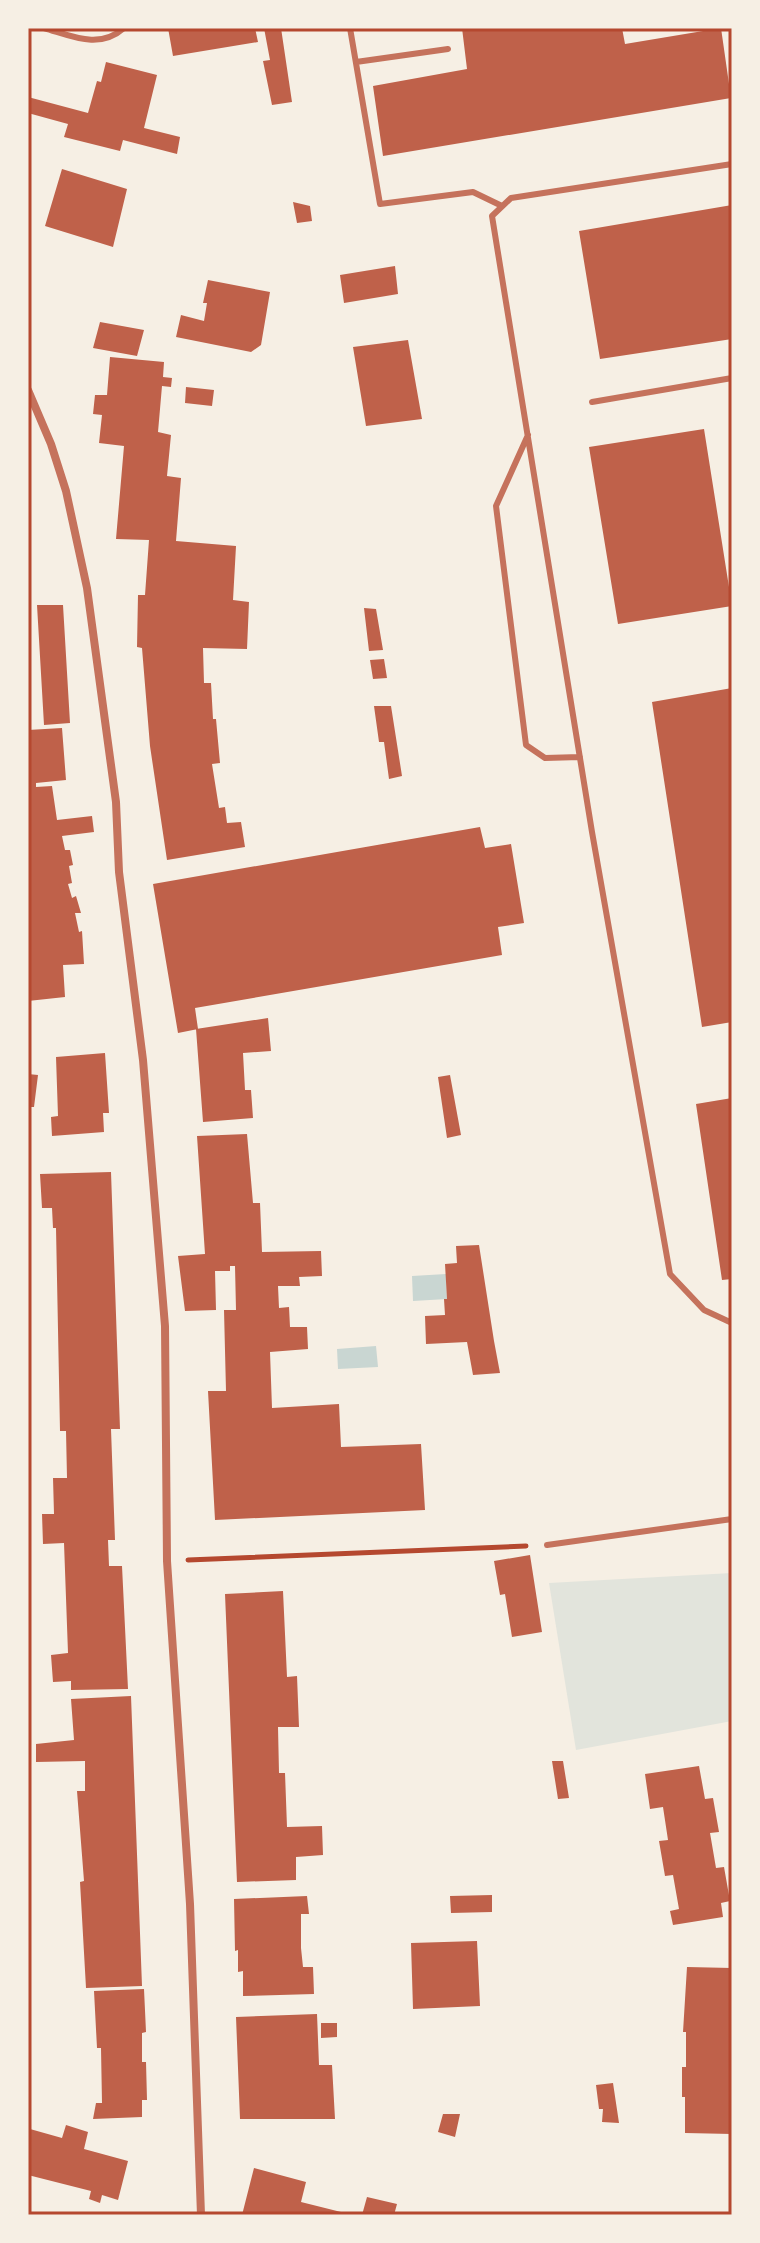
<svg xmlns="http://www.w3.org/2000/svg" width="760" height="2243" font-family="Karla,sans-serif">
<style>
.green{fill:#e2e4dc}
.water{fill:#c9d6d2}
.building{fill:#bf614a}
.lines{fill:none;stroke-linecap:round;stroke-linejoin:round}
.path{stroke:#b5482f;stroke-width:5}
.service{stroke:#c5725c;stroke-width:6}
.minor{stroke:#c5725c;stroke-width:8}
.neatline{fill:none;stroke:#b5482f;stroke-width:3}
</style>
<rect width="100%" height="100%" fill="#f6efe4"/>
<path class="green" d="M 732,1573 L 732,1721 L 576,1750 L 549,1583 Z"/>
<path class="water" d="M 446,1274 L 447,1299 L 413,1301 L 412,1276 Z
M 376,1346 L 378,1367 L 338,1369 L 337,1349 Z"/>
<path class="building" d="M 168,28 L 255,28 L 258,42 L 173,56 Z
M 264,28 L 281,28 L 292,102 L 272,105 L 263,61 L 270,60 Z
M 462,28 L 622,28 L 625,44 L 721,28 L 731,98 L 383,156 L 373,86 L 467,69 Z
M 106,62 L 157,75 L 144,128 L 180,137 L 177,154 L 123,140 L 120,151 L 64,137 L 68,124 L 28,113 L 28,97 L 88,113 L 97,81 L 101,82 Z
M 62,169 L 127,189 L 113,247 L 45,226 Z
M 293,202 L 310,206 L 312,221 L 297,223 Z
M 732,205 L 732,339 L 600,359 L 579,231 Z
M 395,266 L 398,294 L 344,303 L 340,275 Z
M 208,280 L 270,292 L 261,345 L 251,352 L 176,337 L 181,315 L 204,321 L 207,303 L 203,303 Z
M 100,322 L 144,330 L 137,356 L 93,348 Z
M 408,340 L 422,419 L 366,426 L 353,347 Z
M 110,357 L 164,362 L 163,377 L 172,378 L 171,387 L 162,386 L 158,432 L 171,435 L 167,476 L 181,478 L 176,541 L 236,546 L 233,600 L 249,602 L 247,649 L 203,648 L 204,683 L 211,683 L 213,719 L 216,719 L 220,763 L 212,764 L 219,808 L 225,807 L 227,823 L 241,822 L 245,847 L 167,860 L 150,746 L 142,648 L 137,647 L 138,595 L 145,595 L 149,540 L 116,539 L 124,446 L 99,443 L 102,415 L 93,414 L 95,395 L 107,395 Z
M 186,387 L 214,390 L 212,406 L 185,403 Z
M 704,429 L 732,606 L 618,624 L 589,447 Z
M 37,605 L 63,605 L 70,723 L 44,725 Z
M 364,608 L 376,609 L 383,650 L 369,651 Z
M 384,659 L 387,678 L 373,679 L 370,660 Z
M 732,688 L 732,1022 L 702,1027 L 652,702 Z
M 374,706 L 391,706 L 402,776 L 389,779 L 384,742 L 379,742 Z
M 62,728 L 66,780 L 36,783 L 36,787 L 52,786 L 57,820 L 92,816 L 94,832 L 62,836 L 65,850 L 70,850 L 73,865 L 69,866 L 72,883 L 68,884 L 72,898 L 76,896 L 81,913 L 75,913 L 79,932 L 82,931 L 84,964 L 63,965 L 65,997 L 28,1001 L 28,912 L 31,888 L 28,888 L 28,730 Z
M 480,827 L 485,848 L 511,844 L 524,923 L 498,927 L 502,955 L 195,1008 L 198,1029 L 178,1033 L 153,884 Z
M 268,1018 L 271,1051 L 243,1053 L 245,1090 L 251,1090 L 253,1118 L 203,1122 L 196,1029 Z
M 105,1053 L 109,1113 L 103,1113 L 104,1132 L 52,1136 L 51,1117 L 58,1116 L 56,1057 Z
M 28,1074 L 38,1075 L 34,1107 L 28,1107 Z
M 450,1075 L 461,1135 L 447,1138 L 438,1077 Z
M 732,1098 L 732,1279 L 722,1280 L 696,1104 Z
M 247,1134 L 253,1203 L 260,1203 L 262,1252 L 321,1251 L 322,1276 L 299,1277 L 300,1286 L 278,1286 L 279,1308 L 289,1307 L 290,1327 L 307,1327 L 308,1349 L 270,1352 L 272,1408 L 339,1404 L 341,1447 L 421,1444 L 425,1510 L 215,1520 L 208,1391 L 226,1391 L 224,1310 L 236,1310 L 235,1266 L 230,1266 L 230,1271 L 215,1271 L 216,1310 L 185,1311 L 178,1256 L 205,1254 L 197,1136 Z
M 111,1172 L 120,1429 L 111,1429 L 115,1540 L 108,1540 L 109,1566 L 122,1566 L 128,1689 L 71,1690 L 71,1681 L 53,1682 L 51,1655 L 68,1653 L 64,1543 L 43,1544 L 42,1514 L 54,1514 L 53,1478 L 67,1478 L 66,1431 L 60,1431 L 56,1228 L 53,1228 L 52,1208 L 42,1208 L 40,1174 Z
M 479,1245 L 494,1341 L 500,1373 L 473,1375 L 467,1342 L 426,1344 L 425,1316 L 445,1315 L 444,1299 L 447,1299 L 445,1264 L 457,1263 L 456,1246 Z
M 530,1555 L 542,1632 L 512,1637 L 505,1594 L 500,1595 L 494,1561 Z
M 283,1591 L 287,1677 L 297,1676 L 299,1727 L 278,1727 L 279,1773 L 285,1773 L 287,1827 L 322,1826 L 323,1855 L 296,1857 L 296,1880 L 237,1882 L 225,1594 Z
M 131,1696 L 142,1986 L 86,1988 L 80,1882 L 84,1881 L 77,1791 L 85,1791 L 85,1761 L 36,1762 L 36,1744 L 74,1740 L 71,1699 Z
M 552,1761 L 563,1761 L 569,1798 L 558,1799 Z
M 699,1766 L 705,1799 L 713,1798 L 719,1832 L 710,1833 L 716,1868 L 724,1867 L 730,1901 L 721,1903 L 723,1917 L 673,1925 L 670,1911 L 679,1909 L 673,1875 L 665,1876 L 659,1841 L 668,1840 L 663,1807 L 650,1809 L 645,1774 Z
M 492,1895 L 492,1912 L 451,1913 L 450,1896 Z
M 307,1896 L 309,1914 L 301,1914 L 301,1948 L 303,1967 L 313,1967 L 314,1994 L 243,1996 L 243,1971 L 238,1972 L 238,1950 L 235,1951 L 234,1899 Z
M 477,1941 L 480,2006 L 413,2009 L 411,1943 Z
M 687,1967 L 732,1968 L 732,2134 L 685,2133 L 685,2097 L 682,2097 L 682,2067 L 686,2067 L 686,2032 L 683,2032 Z
M 144,1989 L 146,2032 L 142,2033 L 142,2062 L 146,2062 L 147,2100 L 142,2100 L 142,2117 L 93,2119 L 96,2103 L 102,2103 L 101,2048 L 97,2048 L 94,1991 Z
M 317,2014 L 319,2065 L 332,2065 L 335,2119 L 240,2119 L 236,2017 Z
M 321,2023 L 337,2023 L 337,2037 L 321,2038 Z
M 613,2083 L 619,2123 L 602,2122 L 603,2109 L 599,2109 L 596,2085 Z
M 443,2114 L 460,2114 L 455,2137 L 438,2132 Z
M 66,2125 L 88,2132 L 84,2149 L 128,2161 L 118,2200 L 102,2195 L 100,2203 L 89,2199 L 91,2191 L 28,2175 L 30,2129 L 62,2138 Z
M 254,2168 L 306,2182 L 301,2202 L 353,2215 L 242,2215 Z
M 367,2197 L 397,2204 L 394,2215 L 362,2215 Z"/>
<g class="lines">
<path class="path" d="M 188,1560 L 526,1546"/>
<path class="service" d="M 44,28 C 72,36 99,50 124,28
M 350,28 L 380,204 L 473,192 L 502,206
M 356,62 L 448,49
M 732,164 L 511,198 L 492,216 L 592,832 L 670,1274 L 704,1310 L 732,1323
M 592,402 L 732,378
M 528,435 L 496,506 L 526,745 L 545,758 L 580,757
M 547,1545 L 732,1519"/>
<path class="minor" d="M 28,390 L 51,444 L 66,491 L 87,588 L 116,802 L 119,872 L 143,1060 L 165,1326 L 167,1561 L 190,1904 L 201,2215"/>
</g>
<rect width="760" height="2243" fill="none" stroke="#f6efe4" stroke-width="60"/>
<rect x="30" y="30" width="700" height="2183" class="neatline"/>
</svg>
